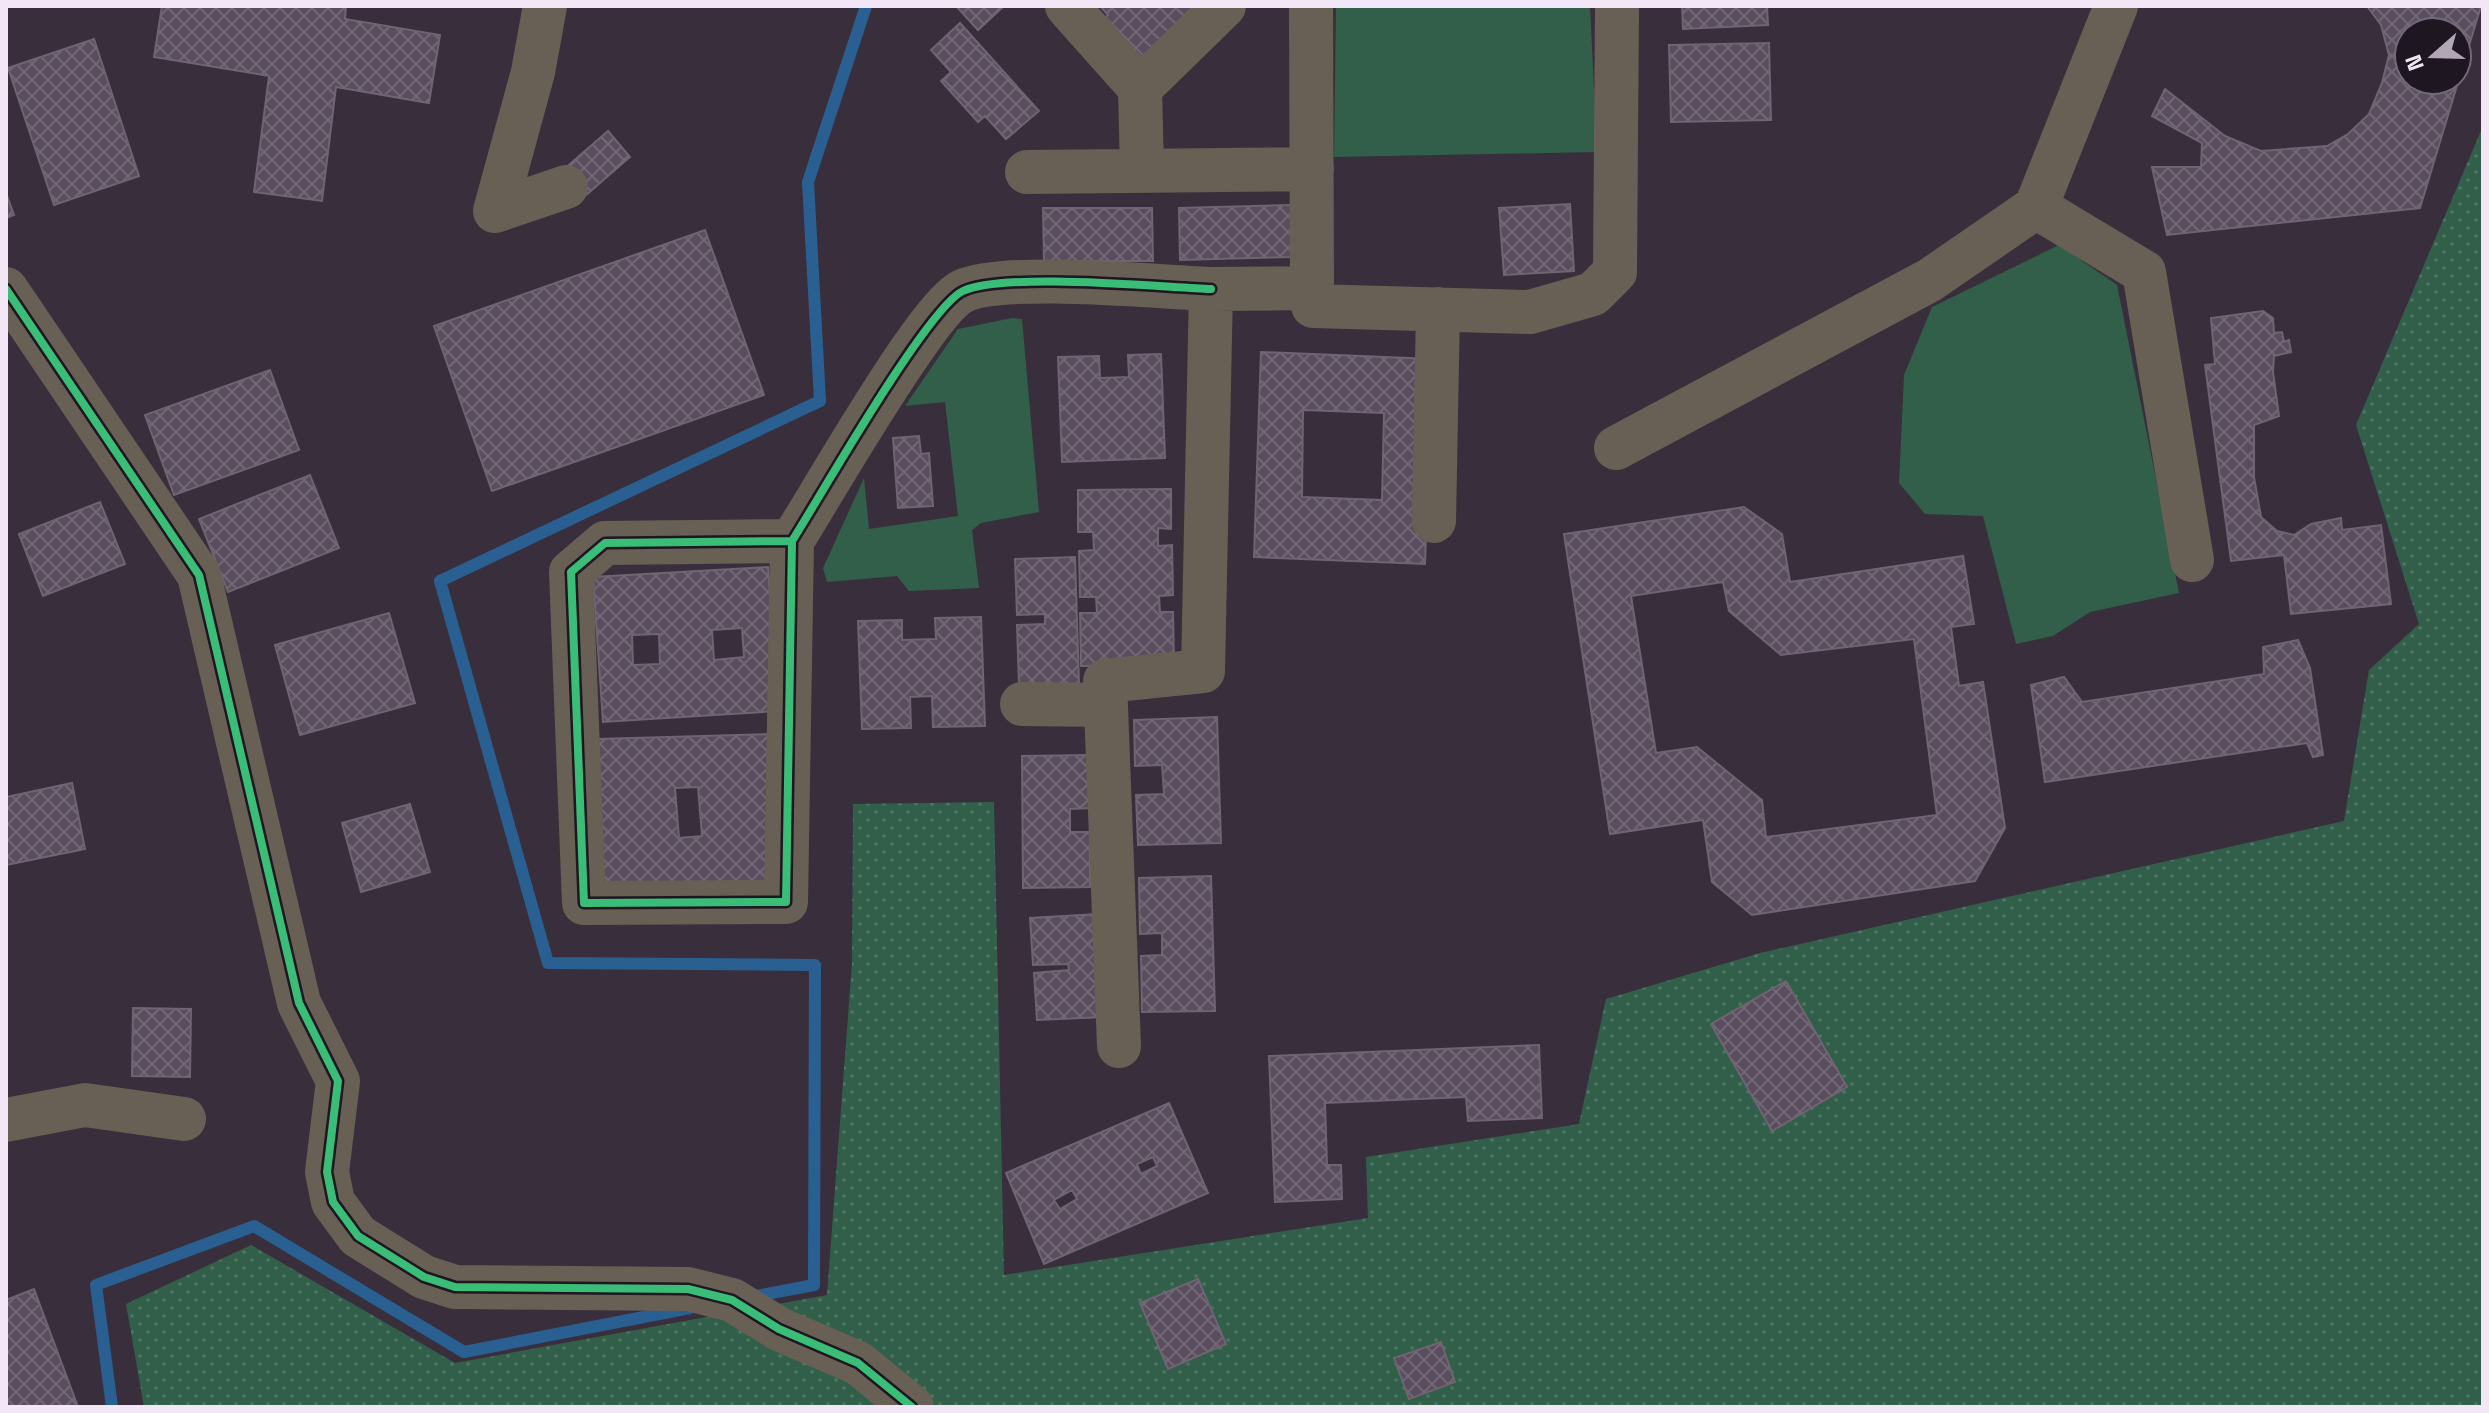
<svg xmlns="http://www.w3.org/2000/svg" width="2489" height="1413" font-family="'Space Grotesk',sans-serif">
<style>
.grass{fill:url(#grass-dots)}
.park{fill:#315f4a}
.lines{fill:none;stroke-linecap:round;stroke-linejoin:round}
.stream{stroke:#2a6091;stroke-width:12}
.building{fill:url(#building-cross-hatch);stroke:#6e6571;stroke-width:2;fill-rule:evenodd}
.minor{stroke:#686055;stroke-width:44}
.cycleway-casing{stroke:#1e1621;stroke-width:13}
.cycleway{stroke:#3abd76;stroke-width:8}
</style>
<defs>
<pattern id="grass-dots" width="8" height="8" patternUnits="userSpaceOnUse" patternTransform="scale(2)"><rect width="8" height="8" fill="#315f4a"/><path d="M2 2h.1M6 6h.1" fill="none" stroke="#4f7665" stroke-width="1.8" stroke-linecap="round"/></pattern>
<pattern id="building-cross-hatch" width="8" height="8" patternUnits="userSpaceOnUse" patternTransform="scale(2)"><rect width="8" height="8" fill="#5a4d5e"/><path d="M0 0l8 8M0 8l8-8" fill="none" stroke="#726776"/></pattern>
</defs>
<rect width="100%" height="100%" fill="#392f3c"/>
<path class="grass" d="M 2483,126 L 2483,1407 L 144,1407 L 126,1304 L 251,1245 L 455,1363 L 827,1295 L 852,963 L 853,804 L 994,802 L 1004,1275 L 1368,1218 L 1366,1157 L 1579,1124 L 1606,999 L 1760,953 L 2344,821 L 2369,670 L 2419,624 L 2356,425 Z"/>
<path class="park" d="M 1336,6 L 1590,6 L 1597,152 L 1334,157 Z
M 2059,245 L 2117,285 L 2179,593 L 2090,612 L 2053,636 L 2016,644 L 1983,516 L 1925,514 L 1899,483 L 1904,375 L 1932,307 Z
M 1012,318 L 1022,319 L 1039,512 L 981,523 L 972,530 L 979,588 L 909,591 L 897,576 L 827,582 L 823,568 L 864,478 L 869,529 L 958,516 L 945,402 L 905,406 L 958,329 Z"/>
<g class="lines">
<path class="stream" d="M 751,1297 L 814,1285 L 815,965 L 548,963 L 440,581 L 820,401 L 808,182 L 866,6
M 112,1407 L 96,1285 L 254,1226 L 464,1352 L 690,1308"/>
</g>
<path class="building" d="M 162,6 L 346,6 L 345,19 L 440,35 L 429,103 L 336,87 L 322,201 L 254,192 L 269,76 L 154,57 Z
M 956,6 L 1004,6 L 978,30 Z
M 1100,6 L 1204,6 L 1127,79 L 1087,35 L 1108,15 Z
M 1682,6 L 1767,6 L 1768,25 L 1683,29 Z
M 2367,6 L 2481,6 L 2420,208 L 2167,235 L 2152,167 L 2201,167 L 2202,143 L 2152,116 L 2165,89 L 2225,136 L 2261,151 L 2327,146 L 2348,134 L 2369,114 L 2382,83 L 2389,55 L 2381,25 ZM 2409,32 L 2457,32 L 2457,80 L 2409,80 Z
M 960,23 L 1039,111 L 1006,139 L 985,116 L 978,122 L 941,81 L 951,72 L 931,50 Z
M 94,39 L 139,176 L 54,205 L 8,68 Z
M 1769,43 L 1771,120 L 1671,122 L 1669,45 Z
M 608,131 L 630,157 L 578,202 L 556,176 Z
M 6,193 L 14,215 L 6,218 Z
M 1570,204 L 1574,271 L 1504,275 L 1499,208 Z
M 1291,205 L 1293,257 L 1180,260 L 1179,208 Z
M 1043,208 L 1152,208 L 1153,261 L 1044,261 Z
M 705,230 L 764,395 L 492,491 L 434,326 Z
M 2263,311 L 2273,318 L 2274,333 L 2282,332 L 2284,342 L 2289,340 L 2291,352 L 2274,356 L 2273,372 L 2279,416 L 2254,425 L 2254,477 L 2261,517 L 2277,531 L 2294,535 L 2311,524 L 2341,518 L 2342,530 L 2381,525 L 2391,604 L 2291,614 L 2284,555 L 2231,561 L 2205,365 L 2215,364 L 2211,318 Z
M 1261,352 L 1432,359 L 1425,564 L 1254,557 ZM 1303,410 L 1384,413 L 1382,500 L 1302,497 Z
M 1161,354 L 1165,458 L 1062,462 L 1058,357 L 1099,356 L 1100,378 L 1129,377 L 1128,355 Z
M 270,370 L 299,450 L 174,495 L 145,415 Z
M 919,436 L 921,454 L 929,453 L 933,506 L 898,508 L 893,438 Z
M 310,475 L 339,548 L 228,592 L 199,519 Z
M 1171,489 L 1171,529 L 1158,528 L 1158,546 L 1172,545 L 1173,595 L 1159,596 L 1160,612 L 1173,612 L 1174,665 L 1081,666 L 1080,613 L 1097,613 L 1096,597 L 1080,597 L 1079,551 L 1094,550 L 1093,532 L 1078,532 L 1078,490 Z
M 100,502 L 125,564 L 43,596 L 19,534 Z
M 1744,507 L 1782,534 L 1790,582 L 1963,556 L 1974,624 L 1951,627 L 1959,686 L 1983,682 L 2005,828 L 1975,881 L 1752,915 L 1712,882 L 1703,820 L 1610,834 L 1564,534 ZM 1723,582 L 1729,611 L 1781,655 L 1914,639 L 1937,815 L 1766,837 L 1762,800 L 1697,747 L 1656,753 L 1631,596 Z
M 1075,557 L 1079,684 L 1019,686 L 1017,625 L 1045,624 L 1045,614 L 1017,615 L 1015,559 Z
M 768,567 L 778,711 L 603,722 L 593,577 ZM 742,628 L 744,657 L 714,660 L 712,630 ZM 659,634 L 660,664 L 633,665 L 632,635 Z
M 389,613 L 415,703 L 300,735 L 275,645 Z
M 981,617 L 985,726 L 933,727 L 932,696 L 910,697 L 911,728 L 862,729 L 858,621 L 902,620 L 902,640 L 936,639 L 935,618 Z
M 2298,640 L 2310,668 L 2323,755 L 2313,757 L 2307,743 L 2045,782 L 2031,685 L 2064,677 L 2082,702 L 2264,674 L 2263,647 Z
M 1217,717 L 1221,843 L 1138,845 L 1136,795 L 1164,794 L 1162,765 L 1135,766 L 1134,720 Z
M 770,734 L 776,887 L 603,892 L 598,739 ZM 698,787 L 702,836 L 679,838 L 675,788 Z
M 1089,755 L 1090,808 L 1070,809 L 1070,832 L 1090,832 L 1090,887 L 1023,888 L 1022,756 Z
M 72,783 L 85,849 L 6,865 L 6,797 Z
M 410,804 L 430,872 L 361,892 L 342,823 Z
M 1211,876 L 1215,1011 L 1142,1012 L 1141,956 L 1162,955 L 1162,933 L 1140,934 L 1139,878 Z
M 1098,914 L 1104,1017 L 1037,1020 L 1034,973 L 1069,970 L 1068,964 L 1033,965 L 1030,918 Z
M 1786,981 L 1847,1087 L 1772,1131 L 1711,1024 Z
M 133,1008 L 191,1009 L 190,1077 L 132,1076 Z
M 1539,1045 L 1542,1118 L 1468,1121 L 1466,1097 L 1325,1103 L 1327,1165 L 1341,1165 L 1342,1199 L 1275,1202 L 1269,1056 Z
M 1169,1103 L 1208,1193 L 1044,1264 L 1006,1173 ZM 1153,1157 L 1157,1166 L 1141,1174 L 1137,1164 ZM 1072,1190 L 1077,1199 L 1060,1209 L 1054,1200 Z
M 1198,1279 L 1226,1344 L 1168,1369 L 1140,1303 Z
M 34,1289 L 78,1407 L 6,1407 L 6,1300 Z
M 1441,1342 L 1455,1382 L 1409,1399 L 1394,1358 Z"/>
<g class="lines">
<path class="minor" d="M 545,6 L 533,72 L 495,211 L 566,187
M 1067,6 L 1140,88 L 1224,6
M 1311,6 L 1312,288
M 1140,88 L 1142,171
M 1027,172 L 1312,169
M 2036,207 L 2144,272 L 2192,560
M 6,289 L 199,575 L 299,1003 L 338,1081 L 327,1172 L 333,1202 L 358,1236 L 424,1277 L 455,1287 L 688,1289 L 732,1300 L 779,1329 L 858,1363 L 912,1407
M 1616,448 L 1930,280 L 2036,207 L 2116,6
M 1434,521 L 1438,309
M 792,541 L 786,902 L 584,903 L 571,572 L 605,543 L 792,541 C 820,497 927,308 963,291 C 1004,272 1159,287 1211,289
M 1022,704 L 1106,705
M 1119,1046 L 1105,681 L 1203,671 L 1211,289 L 1312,288 L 1313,306 L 1530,312 L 1593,294 L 1615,272 L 1617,6
M 6,1120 L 85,1105 L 184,1119"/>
<g class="cycleway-casing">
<path id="cycleway" d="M 6,289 L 199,575 L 299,1003 L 338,1081 L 327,1172 L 333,1202 L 358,1236 L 424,1277 L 455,1287 L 688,1289 L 732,1300 L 779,1329 L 858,1363 L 912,1407
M 792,541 L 786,902 L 584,903 L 571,572 L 605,543 L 792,541 C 820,497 927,308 963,291 C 1004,272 1159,287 1211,289"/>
</g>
<use href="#cycleway" class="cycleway"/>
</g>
<rect width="2489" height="1413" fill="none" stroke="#f3e7f7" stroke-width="16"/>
<g transform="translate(2433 56) rotate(250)"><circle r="38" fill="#1e1621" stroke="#736a77" stroke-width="2"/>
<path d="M0-6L14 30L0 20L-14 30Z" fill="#b2a7b6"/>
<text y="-12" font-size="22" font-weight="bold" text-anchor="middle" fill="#f3e7f7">N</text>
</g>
</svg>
